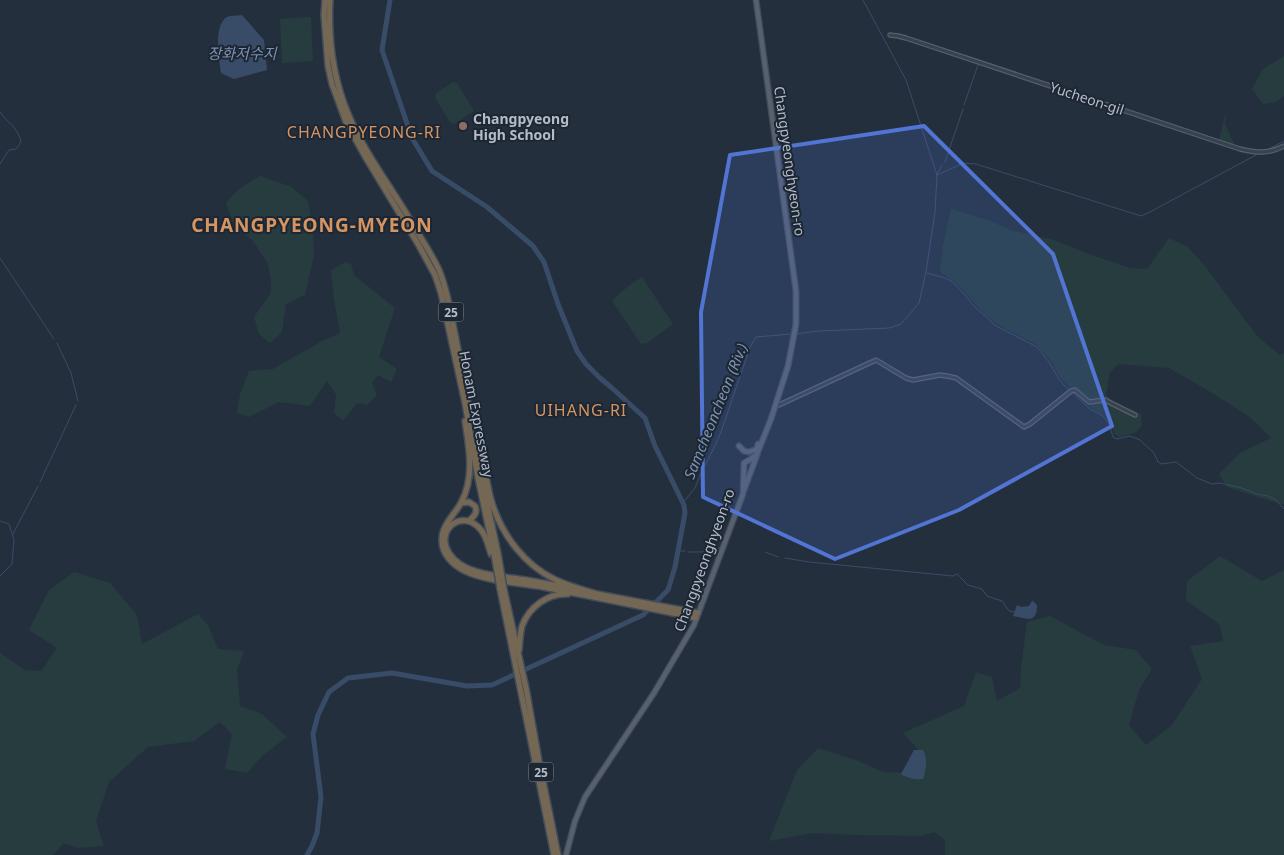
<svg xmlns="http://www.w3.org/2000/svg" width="1284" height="855" font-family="'Noto Sans','Noto Sans KR',sans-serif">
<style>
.green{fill:#263c3f}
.water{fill:#394c67}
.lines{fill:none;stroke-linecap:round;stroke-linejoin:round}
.stream{stroke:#394c67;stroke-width:1}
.river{stroke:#394c67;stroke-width:5}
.minor-casing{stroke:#565f6c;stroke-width:5.5}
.major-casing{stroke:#414a57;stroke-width:7}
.highway-casing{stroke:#434c59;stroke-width:8}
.minor{stroke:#38414e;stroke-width:3}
.major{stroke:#56606e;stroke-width:4.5}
.highway{stroke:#746855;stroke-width:5}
.highway-bridge-casing{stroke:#434c59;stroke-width:8;stroke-linecap:butt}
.highway-bridge{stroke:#746855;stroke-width:5}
.marked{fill:#5274d3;fill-opacity:0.2;stroke:#5274d3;stroke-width:4;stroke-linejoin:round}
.education-dot{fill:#8d6e63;stroke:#1d2633;stroke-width:2}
.labels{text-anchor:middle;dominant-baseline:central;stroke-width:4;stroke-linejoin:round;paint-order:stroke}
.shield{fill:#1d2633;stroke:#878f9c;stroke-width:1}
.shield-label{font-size:12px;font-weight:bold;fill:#b4bcc9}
.street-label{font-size:14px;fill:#b4bcc9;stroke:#1d2633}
.poi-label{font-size:14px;font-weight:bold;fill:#b4bcc9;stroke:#1d2633;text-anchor:start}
.water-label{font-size:15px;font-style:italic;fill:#7c92b1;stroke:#1d2633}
.quarter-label{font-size:16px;letter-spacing:1px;fill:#d59563;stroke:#1d2633}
.district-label{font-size:19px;font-weight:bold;letter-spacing:1px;fill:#d59563;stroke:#1d2633}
</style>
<rect width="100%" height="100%" fill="#242f3e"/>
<path class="green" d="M 311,17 L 313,61 L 282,63 L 280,19 Z
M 1284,56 L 1284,96 L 1275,102 L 1263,104 L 1252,89 L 1263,69 Z
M 453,82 L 457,83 L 473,109 L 473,112 L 454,124 L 450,122 L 435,98 L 436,93 Z
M 1225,114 L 1226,114 L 1225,124 L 1235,146 L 1219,141 Z
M 260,176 L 292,187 L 308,201 L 313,232 L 314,255 L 305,295 L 286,304 L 282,332 L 270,343 L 259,334 L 254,317 L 271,293 L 271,281 L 268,264 L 253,241 L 235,226 L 226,204 C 234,191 247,183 260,176 Z
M 951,209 L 988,220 L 1011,230 L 1054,240 L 1089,254 L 1130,268 L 1147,269 L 1169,238 L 1188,247 L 1205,266 L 1257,336 L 1280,355 L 1284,353 L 1284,505 L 1227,487 L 1219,474 L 1240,453 L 1271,438 L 1251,418 L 1217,396 L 1169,368 L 1119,364 L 1110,372 L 1106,395 L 1114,402 L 1141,414 L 1142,426 L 1135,433 L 1119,437 L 1114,434 L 1111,425 L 1105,416 L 1091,408 L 1060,378 L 1051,361 L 1037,345 L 1005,329 L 985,315 L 957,284 L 940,272 L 943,245 Z
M 346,262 L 351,264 L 354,275 L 395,308 L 379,357 L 397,369 L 391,382 L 378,375 L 372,383 L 377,395 L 367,405 L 357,403 L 343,421 L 334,413 L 336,395 L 327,381 L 310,406 L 279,402 L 249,417 L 237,413 L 240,394 L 249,371 L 273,369 L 320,342 L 340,333 L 334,299 L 331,270 Z
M 642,277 L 673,324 L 647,343 L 641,344 L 612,301 C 621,291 631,284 642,277 Z
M 1220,556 L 1262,581 L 1284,570 L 1284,855 L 945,855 L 945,840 L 934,832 L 921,836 L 854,835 L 813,833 L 769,841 L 797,770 L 818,748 L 856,760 L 883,772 L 919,773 L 917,748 L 903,733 L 964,706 L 976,672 L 992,677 L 997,701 L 1020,688 L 1021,667 L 1027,622 L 1050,616 L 1104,645 L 1136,650 L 1152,669 L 1139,690 L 1129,725 L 1146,745 L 1172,725 L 1202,679 L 1190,646 L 1223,641 L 1220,625 L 1186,600 L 1187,581 Z
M 74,572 L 110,583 L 137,615 L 142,644 L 198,614 L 208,625 L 218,649 L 244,651 L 237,670 L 240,706 L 262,714 L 287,737 L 262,756 L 247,773 L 225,769 L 232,734 L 220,722 L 194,741 L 148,747 L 109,782 L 96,821 L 104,846 L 77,848 L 64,843 L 53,855 L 0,855 L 0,653 L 25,670 L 41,671 L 57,648 L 29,630 L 49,590 Z"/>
<path class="water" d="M 242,15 L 264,40 L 267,70 L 234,79 L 221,73 C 219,59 213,25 227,17 C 231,15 238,16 242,15 Z
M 1032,601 L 1033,601 L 1037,605 C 1037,625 1026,618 1013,616 L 1017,605 L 1021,607 L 1029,606 Z
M 914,750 L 923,750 C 928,757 926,770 923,779 C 916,780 906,778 901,774 Z"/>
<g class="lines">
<path class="stream" d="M 964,105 L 978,65
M 0,112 C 8,124 18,127 21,142 L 16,149 L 9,150 L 0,164
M 1265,151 L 1284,141
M 945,162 L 963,109
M 937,175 L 964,163 L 976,164 L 1141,216 L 1148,213 L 1256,155
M 937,175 L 942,165
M 0,258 L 54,339
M 927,273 L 945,278 L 951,281 L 957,286 L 975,307 L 996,326 L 1037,347 L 1049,362 L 1060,381 L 1069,390
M 795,334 L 819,331 L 889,328 L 901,324 L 919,303 L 926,272 L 935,212 L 937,175 L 906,80 L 863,0
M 57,343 L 71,373 L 78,401
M 1073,393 L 1090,409 L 1103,416 L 1109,424 L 1113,437 L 1117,439 L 1129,436 L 1133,437 L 1140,440 L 1154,453 L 1158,462 L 1162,464 L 1176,462 L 1197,478 L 1212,484 L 1220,483 L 1242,488 L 1257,494 L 1268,496 L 1276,500 L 1284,509
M 40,482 L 76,405
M 683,503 L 695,488 L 701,473 L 714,448 L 721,432 L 750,347 L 756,337 L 791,334
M 0,521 L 9,524 L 14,540 L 12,564 L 0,576
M 13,534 L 38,486
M 678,551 L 685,551
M 688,552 L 702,552 L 720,548
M 765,552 L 778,557
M 785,558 L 809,562 L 953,576 L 957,574 L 968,585 L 982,589 L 987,596 L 1002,601 L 1009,611 L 1014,612"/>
<path class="river" d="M 307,855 L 312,846 L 317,833 L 321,797 L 313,734 L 318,715 L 329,692 L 348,678 L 392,673 L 467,686 L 492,685 L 643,615 L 668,590 L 675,567 L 685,513 L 684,505 L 655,446 L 645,418 L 612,388 L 600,378 L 586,364 L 577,351 L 558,304 L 544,262 L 533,246 L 487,207 L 432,171 L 412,138 L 382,50 L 390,0"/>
<g class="minor-casing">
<path id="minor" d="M 890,35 L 898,36 L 906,38 L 1240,149 C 1256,153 1269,154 1284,146
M 776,405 L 779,405 L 876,360 L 906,378 L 913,380 L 940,375 L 947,376 L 956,378 L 1024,427 L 1030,424 L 1071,391 L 1075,390 L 1089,402 L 1105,400 L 1135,415"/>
</g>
<g class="major-casing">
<path id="major" d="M 739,446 L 744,451 L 749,452 L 757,449 L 758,444
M 744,490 L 757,455
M 566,855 L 575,821 L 585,797 L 654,693 L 694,625 L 743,494 L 744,463 L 751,459 L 757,454 L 771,419 L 788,366 L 796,324 L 796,291 L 756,0"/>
</g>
<g class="highway-casing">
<path id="highway" d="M 325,0 L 324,15 L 328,66 L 332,84 L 346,122 L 366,158 L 418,244 L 435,275 L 441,293 L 465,403 L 478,478 L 494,554
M 330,0 C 328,40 333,79 349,116 C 366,156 395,192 416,230 C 424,243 433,257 439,270 C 447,289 450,309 454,329 C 459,354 464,379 468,404
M 465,421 C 469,448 475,477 461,503 C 455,514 442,525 442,539 C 441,554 453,565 465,571 C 485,581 520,583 543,587 C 594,597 645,607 696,618
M 476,444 L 482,480 L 498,553
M 479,454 C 487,471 487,489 493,506 C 503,536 525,565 554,579 C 566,585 580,589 594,593
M 461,503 L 469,502 L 475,506 C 478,513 474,516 469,521
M 491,554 C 488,546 487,537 481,530 C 463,507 434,530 449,553 C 463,576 503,576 526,580 C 544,583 562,587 579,590
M 500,589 L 554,855
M 504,589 L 526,688 L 539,761 L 558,855
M 592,593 L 698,613
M 519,650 C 520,642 520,634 522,626 C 529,607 548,593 568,594"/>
</g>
<use href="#minor" class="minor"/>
<use href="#major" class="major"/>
<use href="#highway" class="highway"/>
<g class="highway-bridge-casing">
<path id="highway-bridge" d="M 498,553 L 504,589
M 494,554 L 500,589"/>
</g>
<use href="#highway-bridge" class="highway-bridge"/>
</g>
<path class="marked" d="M 924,126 L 1053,254 L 1112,426 L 959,510 L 835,559 L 703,497 L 701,312 L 730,155 Z"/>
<circle class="education-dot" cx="463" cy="126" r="5"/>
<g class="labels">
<g class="shield">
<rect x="438.5" y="302.5" width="25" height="19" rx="4"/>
<rect x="528.5" y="762.5" width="25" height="19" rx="4"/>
</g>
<g class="shield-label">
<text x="451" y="312">25</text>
<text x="541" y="772">25</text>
</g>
<g class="street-label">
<text transform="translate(1087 98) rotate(18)">Yucheon-gil</text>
<text transform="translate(790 161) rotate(82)">Changpyeonghyeon-ro</text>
<text transform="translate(477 414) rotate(79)">Honam Expressway</text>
<text transform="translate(704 560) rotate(-70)">Changpyeonghyeon-ro</text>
</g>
<g class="poi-label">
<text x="473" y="118">Changpyeong<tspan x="473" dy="16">High School</tspan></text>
</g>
<g class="water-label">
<text x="242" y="53">장화저수지</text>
<text transform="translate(715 411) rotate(-68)">Samcheoncheon (Riv.)</text>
</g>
<g class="quarter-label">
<text x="364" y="132">CHANGPYEONG-RI</text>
<text x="581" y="410">UIHANG-RI</text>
</g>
<g class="district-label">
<text x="312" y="225">CHANGPYEONG-MYEON</text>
</g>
</g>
</svg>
